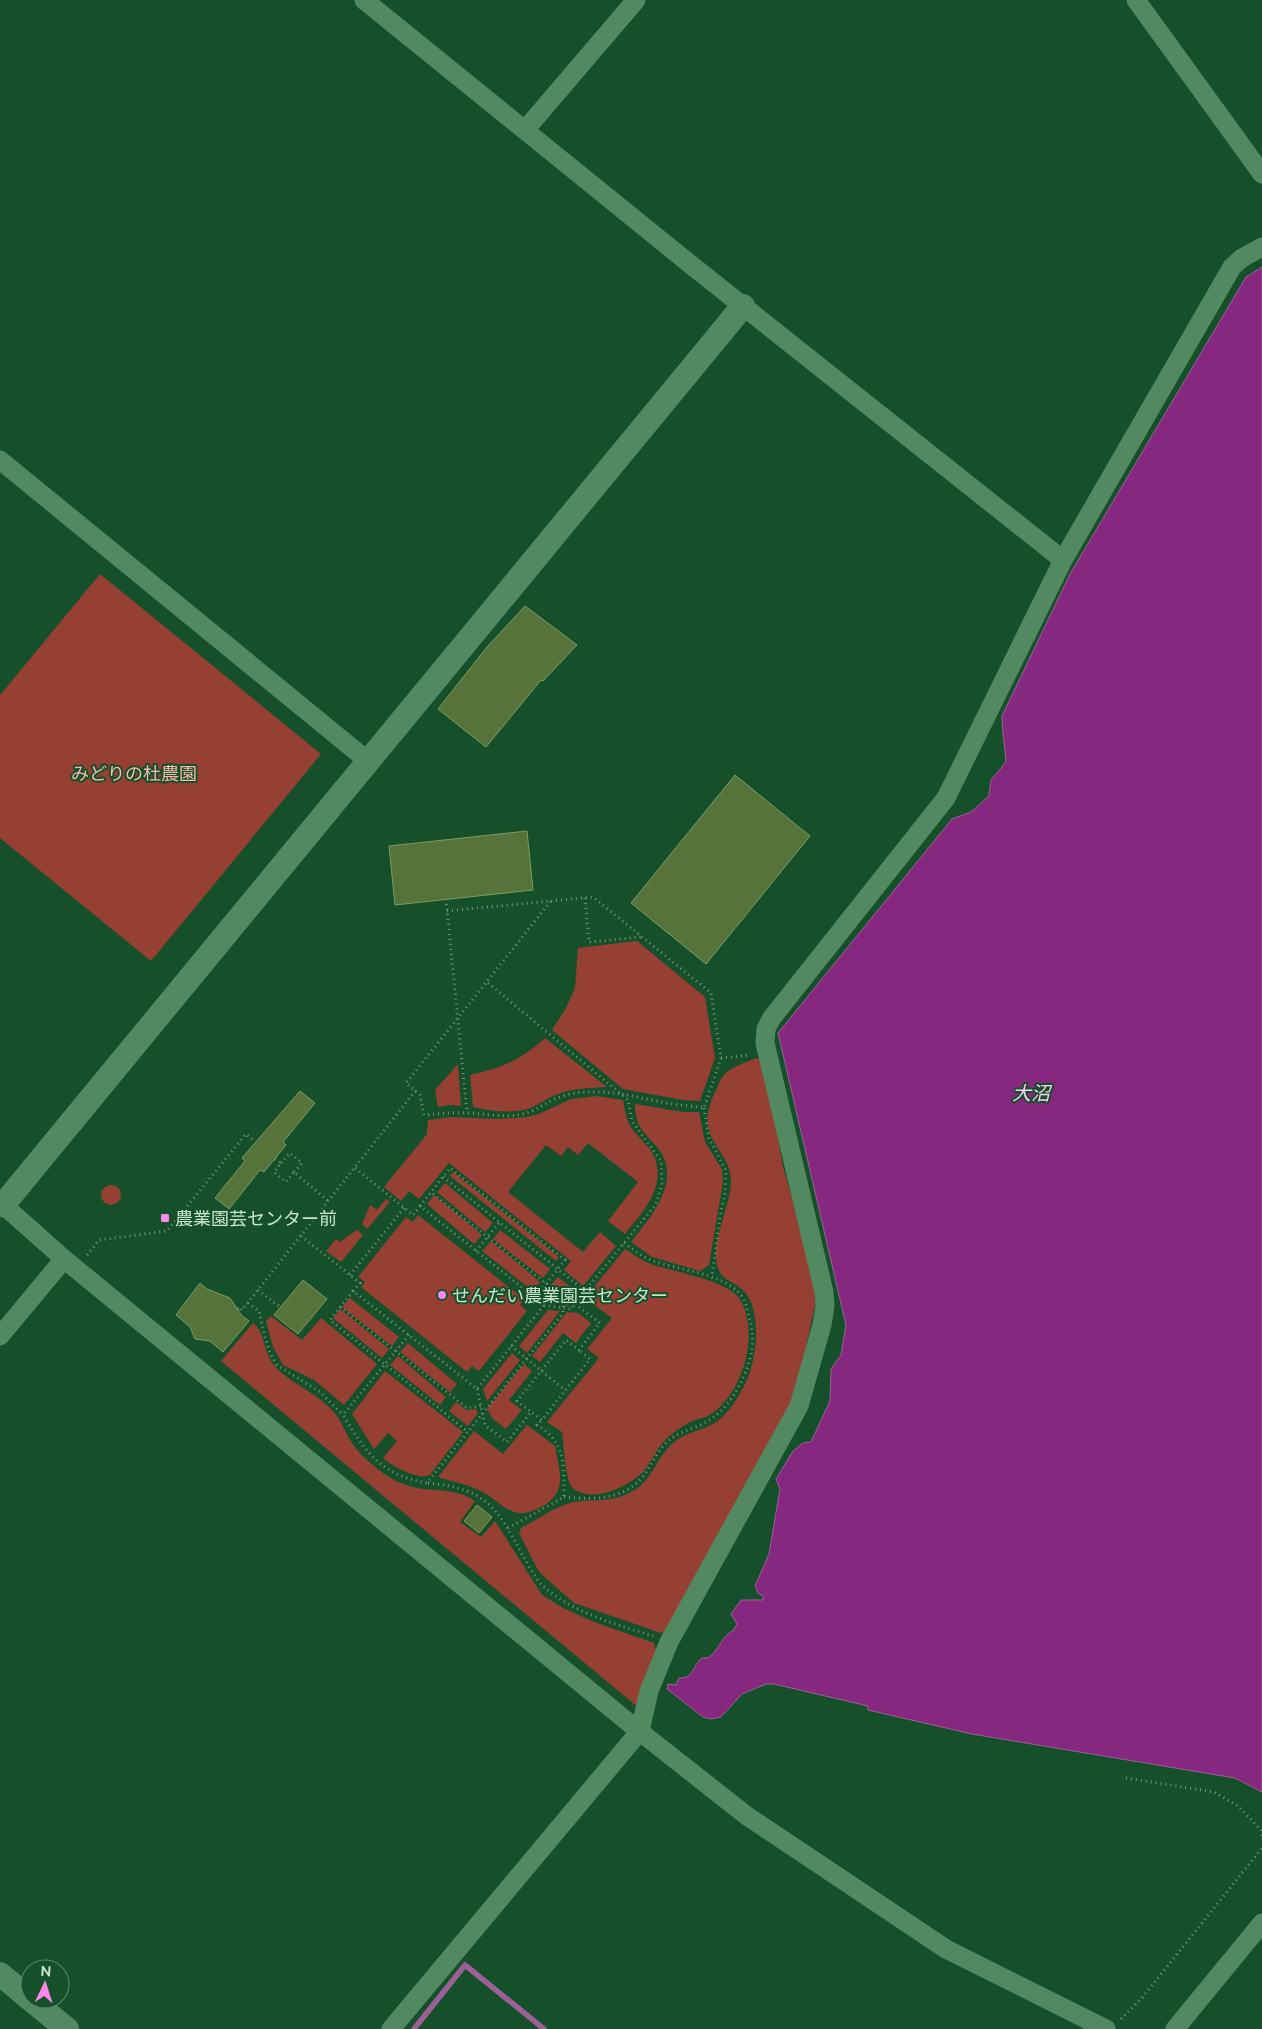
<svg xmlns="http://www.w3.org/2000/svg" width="1262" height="2029" font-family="Raleway,'Noto Sans JP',sans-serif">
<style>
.green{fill:#954032}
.water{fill:#862780;stroke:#9a6097}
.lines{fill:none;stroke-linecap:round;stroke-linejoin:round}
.stream{stroke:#9a6097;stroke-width:5.5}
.building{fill:#57733c;stroke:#7e9c63}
.path{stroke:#6b9778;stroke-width:3;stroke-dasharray:1 4;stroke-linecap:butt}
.minor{stroke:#528960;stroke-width:19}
.tertiary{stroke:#528960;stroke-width:24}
.poi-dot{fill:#f788ec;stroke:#16502a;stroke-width:2}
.labels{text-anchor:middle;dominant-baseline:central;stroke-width:4;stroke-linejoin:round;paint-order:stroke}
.park-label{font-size:18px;fill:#f8b7ab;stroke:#16502a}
.poi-label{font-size:18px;fill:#c7e4cc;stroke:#16502a;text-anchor:start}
.water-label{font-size:19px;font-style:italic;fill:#fecdf7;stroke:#16502a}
</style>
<rect width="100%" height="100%" fill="#16502a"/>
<path class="green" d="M 100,574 L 321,754 L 151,961 L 0,838 L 0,695 Z
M 637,941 L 705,997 L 715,1058 L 700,1101 L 683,1100 L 623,1089 L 552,1030 L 566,1008 L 575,988 L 578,948 Z
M 545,1038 L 607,1087 C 591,1088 576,1088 561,1093 C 550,1096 543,1102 533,1107 C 515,1115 492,1111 473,1107 L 470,1075 C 504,1067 519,1061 545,1038 Z
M 757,1058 L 765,1064 L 783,1167 L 807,1249 L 817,1296 L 794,1403 L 668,1631 L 661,1633 L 574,1603 L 539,1572 L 519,1533 L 521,1528 C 537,1520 559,1504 575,1502 C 592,1499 611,1502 627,1494 C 651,1484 653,1464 669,1447 C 679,1435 695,1432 709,1426 C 725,1419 737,1400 745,1384 C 757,1361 763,1310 743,1290 C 735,1282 722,1281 718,1268 C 709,1242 732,1205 731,1179 C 730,1162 719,1152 712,1138 C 703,1121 709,1104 717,1088 C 719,1084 721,1078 724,1075 C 732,1066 747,1062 757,1058 Z
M 458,1064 L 461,1106 L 449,1105 L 438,1107 L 435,1090 Z
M 596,1096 L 623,1100 C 625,1110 626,1120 632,1129 C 639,1138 649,1146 654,1156 C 667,1187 643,1212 625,1234 L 608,1221 L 638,1182 L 588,1143 L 578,1155 L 568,1147 L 561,1156 L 546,1145 L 508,1192 L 583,1252 L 600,1232 L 616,1246 L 583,1286 L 564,1270 L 571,1261 L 449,1163 L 419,1199 L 409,1191 L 401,1201 L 384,1187 L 427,1134 L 428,1120 L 451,1117 L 497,1119 L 526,1117 L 539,1114 L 571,1099 Z
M 635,1104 L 683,1112 L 699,1112 L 705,1142 L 722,1169 L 723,1182 L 709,1265 L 700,1271 L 652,1257 L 631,1242 C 651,1217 684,1179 657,1147 C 643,1131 635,1126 635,1104 Z
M 453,1172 L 559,1257 L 556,1261 L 450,1176 Z
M 445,1183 L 493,1223 L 485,1232 L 437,1192 Z
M101 1195a10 10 0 1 1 20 0a10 10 0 1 1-20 0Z
M 434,1195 L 482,1235 L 474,1244 L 427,1204 Z
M 386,1199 L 390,1202 L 367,1229 L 362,1224 L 370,1205 L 377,1210 Z
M 418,1215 L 524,1299 L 520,1305 L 527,1311 L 479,1371 L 472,1366 L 467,1372 L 361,1287 L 365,1282 L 358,1277 L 406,1217 L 413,1222 Z
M 357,1230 L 363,1235 L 341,1262 L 326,1251 L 336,1239 L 340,1242 Z
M 500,1230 L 550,1269 L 543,1278 L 493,1239 Z
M 491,1241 L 540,1282 L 533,1291 L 482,1251 Z
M 625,1249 C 633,1254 642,1261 651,1264 C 673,1272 730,1280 741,1301 C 760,1336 742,1396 708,1416 C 702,1419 695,1419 690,1422 C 681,1427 672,1433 665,1440 C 657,1448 653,1459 646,1468 C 634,1485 590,1506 572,1487 C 565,1479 564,1444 562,1432 L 547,1422 L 599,1358 L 587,1349 L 612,1318 L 585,1298 Z
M 558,1277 L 579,1293 L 568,1306 L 565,1306 L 565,1296 L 551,1285 Z
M 350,1298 L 399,1337 L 392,1346 L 342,1307 Z
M 340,1309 L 389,1349 L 382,1358 L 333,1318 Z
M 548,1310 L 560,1311 L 527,1353 L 519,1346 Z
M 567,1312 L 578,1313 L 591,1323 L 576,1343 L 563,1333 L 540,1362 L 532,1356 Z
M 271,1316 L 302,1340 L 321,1318 L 377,1364 L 344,1405 L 314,1380 L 283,1365 L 273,1347 L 266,1321 Z
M 253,1323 C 266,1333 263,1354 275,1366 C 291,1385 320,1393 337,1416 C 343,1424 346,1435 352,1443 C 357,1451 366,1459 373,1465 C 387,1478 405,1487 424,1489 C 443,1491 459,1490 475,1501 L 460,1522 L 481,1537 L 495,1521 L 542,1595 L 563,1608 L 594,1622 L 654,1643 L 656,1651 L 640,1709 L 221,1361 Z
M 408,1343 L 457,1384 L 450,1392 L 400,1352 Z
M 512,1353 L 520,1360 L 487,1401 L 483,1389 Z
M 398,1356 L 446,1397 L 440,1405 L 390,1365 Z
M 524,1364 L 532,1371 L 509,1400 L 522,1410 L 506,1429 L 493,1419 L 487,1409 Z
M 385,1371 L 463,1432 L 430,1475 C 418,1481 392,1466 383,1458 L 397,1441 L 388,1433 L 374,1449 L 352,1414 Z
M 456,1402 L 466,1410 L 476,1409 L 478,1413 L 468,1426 L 449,1411 Z
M 527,1425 L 555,1446 C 560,1474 569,1494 537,1509 C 528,1513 521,1515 512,1511 C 501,1507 495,1499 486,1494 C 472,1485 454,1482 438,1477 L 474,1431 L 503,1454 Z"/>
<path class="water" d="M 1262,267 L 1262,1792 L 1235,1778 L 972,1734 L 868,1710 L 868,1706 L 774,1684 L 766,1684 L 742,1694 L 721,1717 L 711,1719 L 703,1717 L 667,1689 L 668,1684 L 676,1685 L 679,1678 C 694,1679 692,1666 702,1658 L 708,1658 C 719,1651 721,1636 734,1630 L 737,1624 L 731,1614 L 741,1600 L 763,1600 L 763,1596 L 758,1593 L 755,1586 L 769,1554 L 780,1489 L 776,1479 L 793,1451 L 803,1443 L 811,1442 L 830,1401 L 831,1369 L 841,1355 L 846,1325 L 778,1033 L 952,819 L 971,812 L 989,796 L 991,780 L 1006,762 C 1005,746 1002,732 1002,716 L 1070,574 L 1246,277 Z"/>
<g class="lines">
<path class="stream" d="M 414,2029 L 465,1965 L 544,2029"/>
</g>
<path class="building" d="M 525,606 L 577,645 L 543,681 L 541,680 L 486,747 L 438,709 L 487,647 Z
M 735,775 L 810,836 L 706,964 L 631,903 Z
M 527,831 L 533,890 L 395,905 L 389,846 Z
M 300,1091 L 315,1103 L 283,1142 L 286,1145 L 264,1172 L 260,1170 L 229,1209 L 215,1198 L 245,1161 L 242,1158 Z
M 303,1280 L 327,1299 L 298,1334 L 274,1315 Z
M 200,1283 L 207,1289 L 230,1298 L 242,1316 L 249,1321 L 223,1352 L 210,1341 L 195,1339 L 190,1327 L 176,1315 Z
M 477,1505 L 492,1517 L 479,1533 L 464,1521 Z"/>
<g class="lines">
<path class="path" d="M 585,898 L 589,942 L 641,937
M 446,899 L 467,1113
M 551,901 L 593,897 L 711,993 L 721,1058 L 704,1108 L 666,1103 L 622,1094
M 447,911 L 551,901 L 406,1083 L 420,1095 L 424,1115 C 439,1114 454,1112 469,1113 C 487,1114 505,1118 523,1114 C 536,1111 545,1103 557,1098 C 578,1090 600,1091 621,1094 L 487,982
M 721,1058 L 750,1055
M 704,1108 L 709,1138 L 726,1171 L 725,1193 L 720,1216 L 712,1277
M 275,1159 L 281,1163 L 274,1172 L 286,1182 L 294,1172 L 328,1201
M 281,1163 L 290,1153 L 302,1163 L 294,1172
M 443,1177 L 585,1291 L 656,1204 L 662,1185 L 661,1161 L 632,1121 L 628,1100 L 621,1094
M 420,1206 L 450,1168 L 565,1260 L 535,1298
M 301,1236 L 360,1283 L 353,1291 L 477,1389 L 544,1305 L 420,1206 L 413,1215 L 355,1168
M 476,1251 L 499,1223
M 87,1255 L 99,1240 L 167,1231 L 246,1134 L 255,1142
M 350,1275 L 404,1208
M 258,1290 L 280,1307
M 353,1291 L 330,1320 L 468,1432
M 248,1303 L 259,1311 L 265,1337 L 270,1353 L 277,1365 L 320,1392 L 343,1415
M 575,1304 L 600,1323 L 579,1350 L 566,1340 L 517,1401 L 542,1420 L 590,1359 L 579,1350
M 544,1305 L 571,1309 L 585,1291
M 340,1307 L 467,1408 L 481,1406
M 238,1309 L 239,1307 L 242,1310 L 416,1090
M 409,1335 L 343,1415 C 366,1453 381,1475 427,1483 L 563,1313 L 563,1297 L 431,1192
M 511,1346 L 565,1390
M 477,1389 L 485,1425 L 507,1442 L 531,1412
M 428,1483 C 486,1489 496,1506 522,1554 C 528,1564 534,1577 543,1586 C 573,1613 615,1624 653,1636
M 564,1497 C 585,1499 608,1500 627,1490 C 649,1478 651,1457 668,1441 C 679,1431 695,1429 708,1421 C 731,1407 748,1375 752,1349 C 754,1337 751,1326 749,1315 C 747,1309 745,1299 740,1294 C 721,1273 679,1270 653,1261 C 642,1257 633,1249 624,1243
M 508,1528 L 564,1497 C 564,1466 566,1442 537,1425 L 542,1420
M 1126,1778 L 1214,1792 L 1238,1806 L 1261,1830 L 1262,1840
M 1121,2019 L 1142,1998 L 1262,1848"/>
<path class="minor" d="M 364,0 L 690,264 L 1063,560
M 1136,0 L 1262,174
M 525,130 L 636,0
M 0,460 L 368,761
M 0,1202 L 64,1259 L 634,1727 L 747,1816 L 946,1949 L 1106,2029
M 0,1336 L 64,1259
M 391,2029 L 640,1731 L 649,1691 L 669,1642 L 799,1406 L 822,1325 L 825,1306 L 824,1292 L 765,1043 L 766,1029 L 771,1019 L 946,798 L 1063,560 L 1232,267 L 1242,258 L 1262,247
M 1175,2029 L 1262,1923"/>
<path class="tertiary" d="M 3,1205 L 743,306
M 0,1974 L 30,1999
M 30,1999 L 67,2029"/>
</g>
<g class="poi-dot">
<rect x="160" y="1213" width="10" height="10" rx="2.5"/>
<circle cx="442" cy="1295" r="5"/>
</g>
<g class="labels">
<g class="park-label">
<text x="134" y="773">みどりの杜農園</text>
</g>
<g class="poi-label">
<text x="175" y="1218">農業園芸センター前</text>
<text x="452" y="1295">せんだい農業園芸センター</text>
</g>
<g class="water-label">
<text x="1031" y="1093">大沼</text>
</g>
</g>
<g transform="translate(45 1984) rotate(4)"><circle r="24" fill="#16502a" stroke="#5d8b6b"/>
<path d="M0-4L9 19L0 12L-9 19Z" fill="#f788ec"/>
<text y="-8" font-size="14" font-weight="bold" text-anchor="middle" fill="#c7e4cc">N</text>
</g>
</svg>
